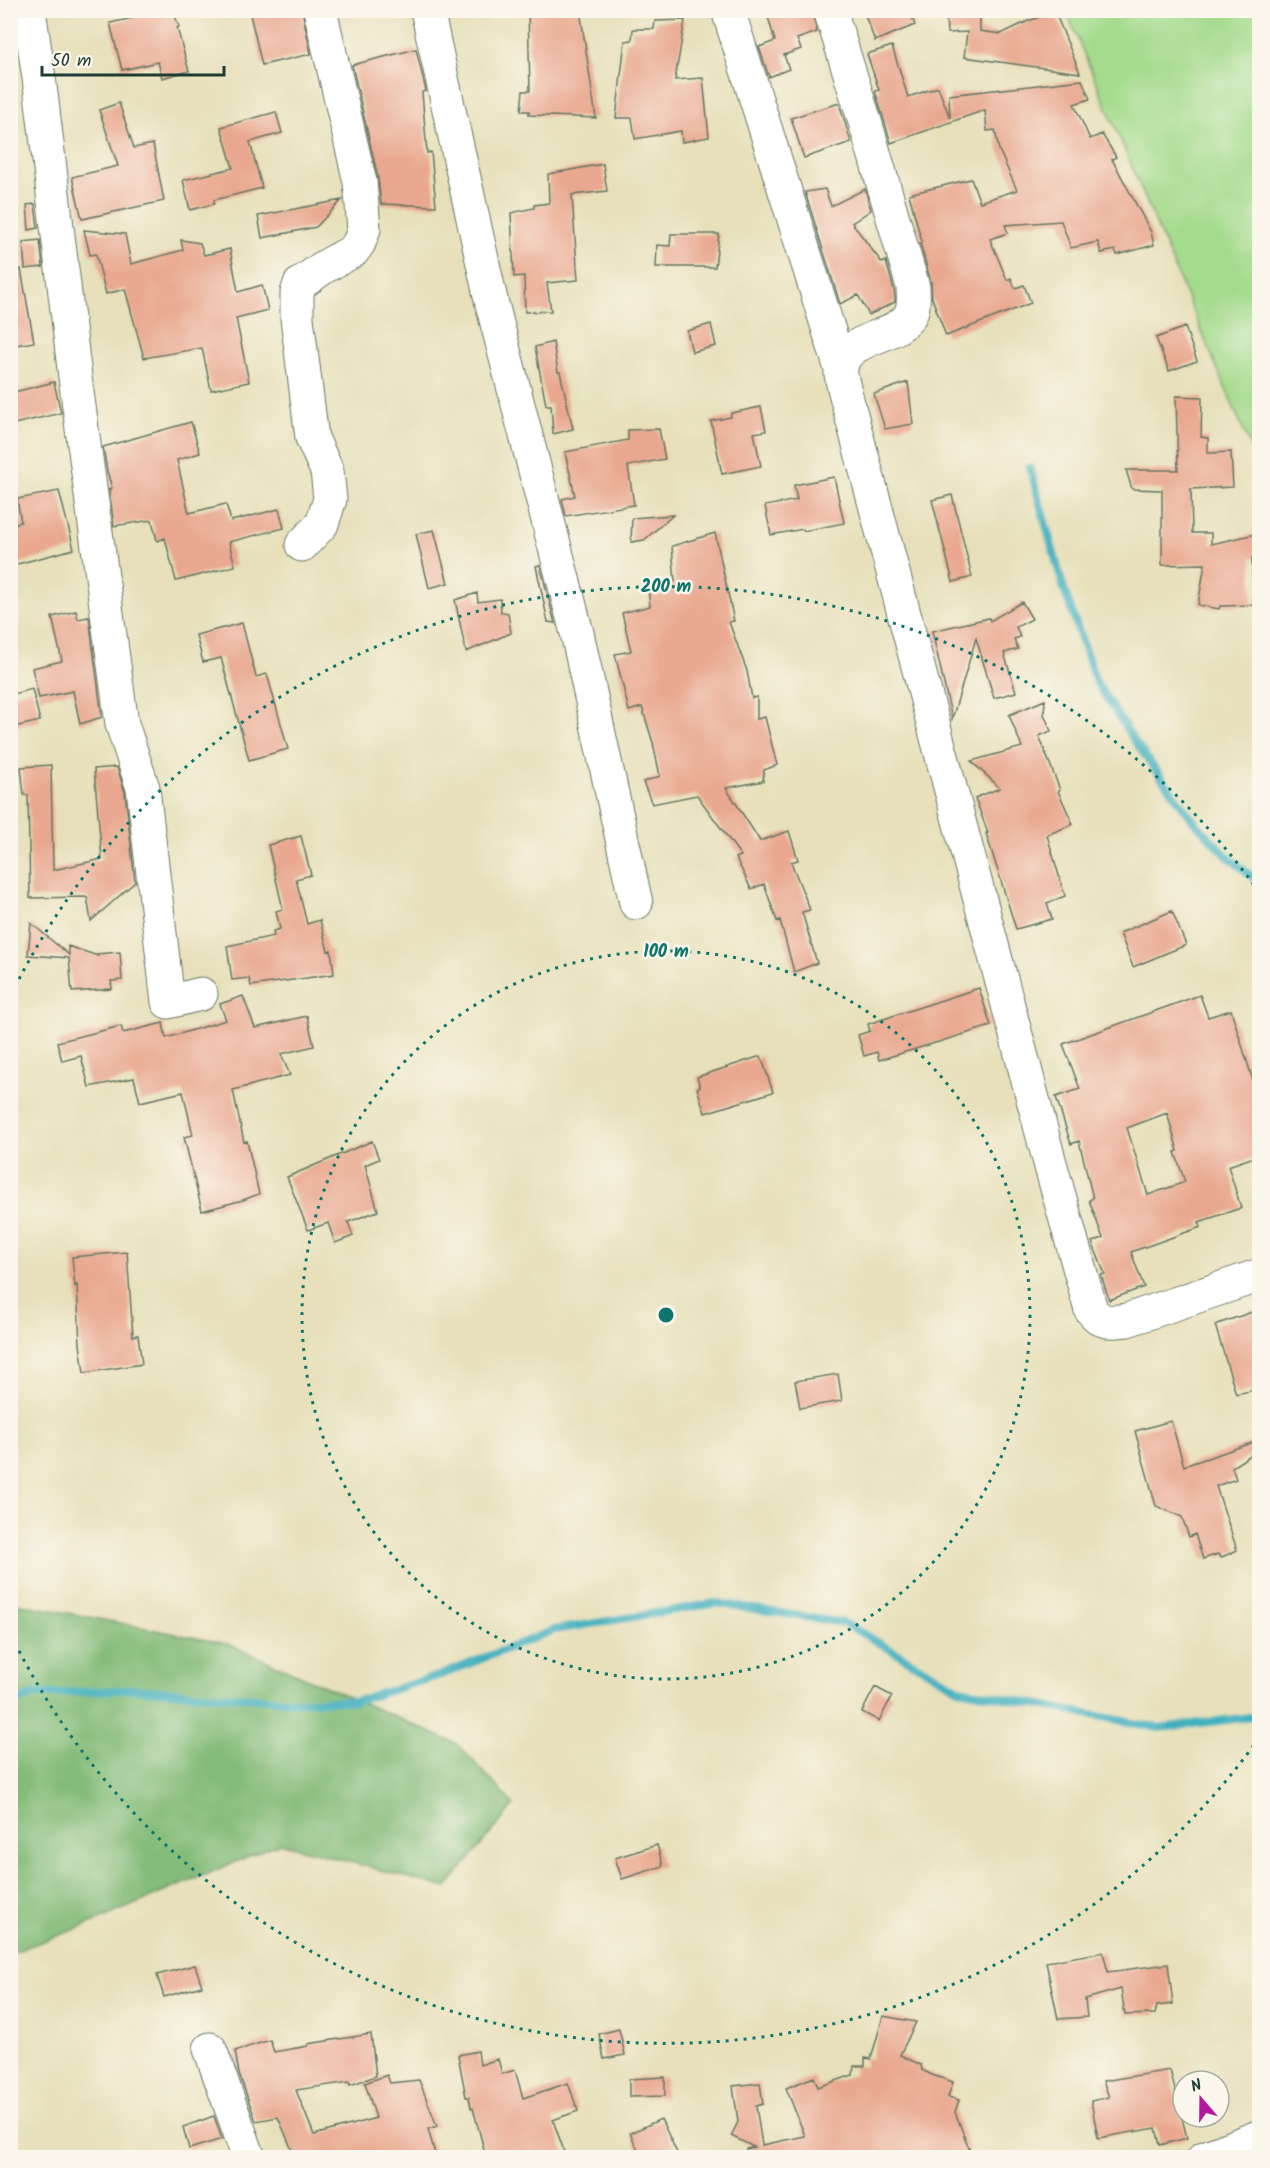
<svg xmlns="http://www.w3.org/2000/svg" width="1270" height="2168" font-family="Kalam,sans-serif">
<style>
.green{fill:#a4db8d;stroke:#628c60;stroke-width:1.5}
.forest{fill:#83bb78;stroke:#517c56;stroke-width:1.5}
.water{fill:#42b0bf;stroke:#30767a;stroke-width:1.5}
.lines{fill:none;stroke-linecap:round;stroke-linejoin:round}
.stream{stroke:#42b0bf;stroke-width:8}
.building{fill:#e9a88f;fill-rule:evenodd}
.minor-casing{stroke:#657663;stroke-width:35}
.minor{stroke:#fff;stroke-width:33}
.ring{fill:none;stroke:#0f766e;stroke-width:3;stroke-dasharray:3 6}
.centre{fill:#0f766e;stroke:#fbf7ec;stroke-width:3}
.ring-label{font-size:18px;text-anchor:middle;font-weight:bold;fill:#0f766e;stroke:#fbf7ec;stroke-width:5;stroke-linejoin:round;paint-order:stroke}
</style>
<rect width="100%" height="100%" fill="#fbf7ec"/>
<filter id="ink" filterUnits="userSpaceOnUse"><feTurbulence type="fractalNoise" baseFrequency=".0167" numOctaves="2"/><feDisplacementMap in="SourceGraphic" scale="12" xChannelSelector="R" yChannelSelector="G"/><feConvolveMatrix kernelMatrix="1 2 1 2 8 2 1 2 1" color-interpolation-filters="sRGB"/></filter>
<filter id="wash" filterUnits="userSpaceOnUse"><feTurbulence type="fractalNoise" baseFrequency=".008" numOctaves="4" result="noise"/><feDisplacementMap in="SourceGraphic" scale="24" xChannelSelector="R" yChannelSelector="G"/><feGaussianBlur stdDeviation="1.35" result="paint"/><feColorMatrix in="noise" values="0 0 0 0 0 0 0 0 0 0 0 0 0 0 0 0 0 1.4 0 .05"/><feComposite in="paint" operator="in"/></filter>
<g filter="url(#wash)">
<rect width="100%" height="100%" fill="#e7e0ba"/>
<path class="green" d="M 1066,11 L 1259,11 L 1259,467 Z"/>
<path class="forest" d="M 11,1602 L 228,1644 L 457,1744 L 514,1805 L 446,1888 L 280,1843 L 79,1928 L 11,1953 Z"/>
<path class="water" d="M 1255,269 L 1259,269 L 1259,320 L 1254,320 Z"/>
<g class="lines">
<path class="stream" d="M 1030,468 L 1063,586 L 1096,682 L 1133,739 L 1192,819 L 1227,856 L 1260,883
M 10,1704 L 32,1695 L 132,1689 L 296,1701 L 356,1701 L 441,1675 L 554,1630 L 716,1603 L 844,1623 L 959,1689 L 1159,1728 L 1260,1716"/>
</g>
<g id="blocks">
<path class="building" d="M 129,10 L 173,10 L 179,27 L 177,28 L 189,71 L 162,78 L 158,62 L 122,70 L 110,23 L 133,18 Z
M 249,10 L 302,10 L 311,54 L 262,65 Z
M 528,10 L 580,10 L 596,118 L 529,115 L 529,111 L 521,111 L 523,91 L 530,91 Z
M 766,10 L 812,10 L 817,32 L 797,39 L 801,49 L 784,55 L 789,69 L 769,77 L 759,47 L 775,41 Z
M 863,10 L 909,10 L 915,25 L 875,41 Z
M 946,10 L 980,11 L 980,31 L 1001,34 L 1028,21 L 1055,12 L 1080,73 L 964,57 L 967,32 L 947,33 Z
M 685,20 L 675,80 L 703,78 L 709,137 L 682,142 L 681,131 L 635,139 L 632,118 L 616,118 L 625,41 L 632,40 L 633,29 L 654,29 L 655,21 Z
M 892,46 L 908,97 L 938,87 L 950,118 L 949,95 L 1082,80 L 1090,99 L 1074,104 L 1090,139 L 1102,134 L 1116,157 L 1112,159 L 1151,232 L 1154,245 L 1117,255 L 1115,250 L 1101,253 L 1098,242 L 1071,248 L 1061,221 L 1005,225 L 1008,233 L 990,239 L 1007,280 L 1011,278 L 1015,288 L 1024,285 L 1031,303 L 946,336 L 932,298 L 931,282 L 920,243 L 922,242 L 909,194 L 971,179 L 980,202 L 1017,190 L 999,150 L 995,130 L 987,131 L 985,110 L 891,143 L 875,91 L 879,90 L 867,54 Z
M 416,49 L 426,91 L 422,92 L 427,153 L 431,152 L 436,206 L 381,204 L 378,178 L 352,65 Z
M 119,103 L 134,148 L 153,144 L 164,201 L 82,219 L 72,177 L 118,166 L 99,110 Z
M 839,103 L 851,142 L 804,158 L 791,118 Z
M 276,112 L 282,133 L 250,142 L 262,188 L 214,200 L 214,204 L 190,210 L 183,180 L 233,168 L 221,127 Z
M 603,164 L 607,191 L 572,195 L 578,280 L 547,283 L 551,311 L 525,312 L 524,276 L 514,277 L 511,213 L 534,208 L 534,205 L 549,203 L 548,174 Z
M 825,189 L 831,206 L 865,189 L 871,210 L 852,223 L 882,263 L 886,261 L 894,290 L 895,298 L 895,302 L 869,315 L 858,295 L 840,304 L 805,192 Z
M 342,200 L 316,227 L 262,238 L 258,216 Z
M 35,204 L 38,228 L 29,230 L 27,205 Z
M 84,230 L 125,234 L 131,264 L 183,250 L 181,240 L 200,243 L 204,255 L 230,249 L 238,292 L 262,285 L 268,310 L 236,318 L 249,382 L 211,390 L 202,348 L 144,358 L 125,289 L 106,294 L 96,254 L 90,255 Z
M 671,234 L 719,234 L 715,267 L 656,267 L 657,245 L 670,246 Z
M 40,240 L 43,267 L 25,269 L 23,242 Z
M 21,269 L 34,342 L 10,346 L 10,270 Z
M 711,324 L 716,346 L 692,352 L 687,331 Z
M 1185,327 L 1197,361 L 1169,371 L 1156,338 Z
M 553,342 L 558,372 L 560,372 L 573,429 L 553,434 L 551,405 L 546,405 L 535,347 Z
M 54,382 L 61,413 L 10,425 L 10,393 Z
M 908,382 L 913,424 L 885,429 L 874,394 Z
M 1176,396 L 1202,397 L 1201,437 L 1208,438 L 1208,453 L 1231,452 L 1233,487 L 1191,489 L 1192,533 L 1211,533 L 1211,544 L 1260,533 L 1260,556 L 1252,558 L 1253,605 L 1220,606 L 1219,609 L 1198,605 L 1205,564 L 1162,565 L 1162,490 L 1132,489 L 1126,470 L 1178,470 Z
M 761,407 L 766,431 L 754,433 L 761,466 L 722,474 L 711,421 L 731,417 L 731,413 Z
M 191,422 L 200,453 L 177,460 L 189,513 L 226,504 L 231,521 L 279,509 L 284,528 L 229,542 L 235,566 L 176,581 L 165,538 L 157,541 L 152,520 L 114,526 L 109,489 L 112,488 L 107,471 L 103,447 Z
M 659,429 L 665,459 L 628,466 L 634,505 L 566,516 L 562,499 L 575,496 L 565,452 L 628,440 L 628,430 Z
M 834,477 L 844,523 L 804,531 L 803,529 L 771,535 L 765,506 L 797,500 L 794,485 Z
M 59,491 L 74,549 L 10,566 L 10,525 L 21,522 L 17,499 Z
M 952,495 L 972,577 L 953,582 L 932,500 Z
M 673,515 L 644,540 L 631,542 L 632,518 Z
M 434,530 L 448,583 L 429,588 L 416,534 Z
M 715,533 L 734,621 L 729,622 L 747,671 L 752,698 L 757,697 L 757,719 L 765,717 L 777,765 L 764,770 L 763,781 L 726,788 L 760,841 L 789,831 L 798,860 L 791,862 L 810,910 L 802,912 L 817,963 L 794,972 L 780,920 L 777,921 L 764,884 L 751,889 L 736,858 L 741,856 L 697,795 L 652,804 L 643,782 L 660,776 L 653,743 L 642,707 L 629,711 L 615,654 L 631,651 L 622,613 L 650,606 L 648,587 L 675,582 L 672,546 Z
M 540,565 L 555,623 L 548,622 L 536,566 Z
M 477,593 L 478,602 L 500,599 L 501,612 L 508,613 L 511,633 L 466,652 L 455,600 Z
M 1022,602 L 1032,619 L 1016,627 L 1020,637 L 1014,639 L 1018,649 L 1004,653 L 1016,692 L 994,698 L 976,638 L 952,719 L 932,631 L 989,618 L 990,621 Z
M 76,611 L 78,619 L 89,617 L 102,717 L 80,724 L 73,691 L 39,698 L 32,668 L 62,661 L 52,617 Z
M 242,623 L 256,677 L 267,674 L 288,749 L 249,760 L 221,658 L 203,662 L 196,635 Z
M 32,689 L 40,721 L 10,728 L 10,700 L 14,699 L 13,694 Z
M 1045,700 L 1044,714 L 1051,731 L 1039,736 L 1060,790 L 1058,791 L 1073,824 L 1047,835 L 1065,896 L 1047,903 L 1052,919 L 1016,929 L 986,833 L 988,833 L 975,798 L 1000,788 L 971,761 L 1022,747 L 1009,715 Z
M 51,765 L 53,870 L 102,859 L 94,769 L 117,767 L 125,792 L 135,882 L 91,921 L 87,897 L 30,898 L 28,795 L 24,795 L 21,767 Z
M 301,836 L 311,875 L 296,879 L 307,924 L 320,920 L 328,951 L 331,950 L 334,974 L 251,986 L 249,978 L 232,980 L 227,946 L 274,936 L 273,931 L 280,929 L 276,911 L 283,909 L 268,845 Z
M 1172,911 L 1186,945 L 1133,967 L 1120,933 Z
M 31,923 L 69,955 L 68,946 L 98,956 L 97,954 L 120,952 L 122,980 L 111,981 L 112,989 L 72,992 L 69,958 L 28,955 Z
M 979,988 L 991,1026 L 879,1060 L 877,1052 L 864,1056 L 858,1035 L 870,1031 L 868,1024 Z
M 1200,995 L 1208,1017 L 1231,1010 L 1260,1103 L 1260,1155 L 1228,1166 L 1241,1208 L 1199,1222 L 1201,1227 L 1131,1252 L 1144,1287 L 1109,1300 L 1101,1275 L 1105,1274 L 1092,1242 L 1103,1238 L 1089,1200 L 1093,1198 L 1079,1141 L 1071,1144 L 1056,1097 L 1080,1089 L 1063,1044 ZM 1167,1113 L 1178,1151 L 1175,1152 L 1185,1182 L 1148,1195 L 1127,1128 Z
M 243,996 L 255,1028 L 307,1016 L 314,1046 L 281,1054 L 290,1075 L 233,1090 L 244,1142 L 247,1141 L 259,1194 L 243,1200 L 202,1211 L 184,1137 L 193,1135 L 183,1092 L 140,1102 L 134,1078 L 89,1087 L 81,1056 L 62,1061 L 57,1042 L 121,1026 L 123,1033 L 163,1023 L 166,1038 L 226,1020 L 220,1004 Z
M 761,1056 L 773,1092 L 705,1113 L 697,1088 L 700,1087 L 697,1077 Z
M 372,1141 L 379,1159 L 365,1165 L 378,1211 L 348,1222 L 353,1236 L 335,1243 L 328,1223 L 308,1230 L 287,1177 Z
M 127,1252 L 133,1336 L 138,1335 L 142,1364 L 84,1373 L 80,1344 L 77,1285 L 75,1286 L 72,1257 Z
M 1260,1309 L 1260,1389 L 1236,1394 L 1215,1325 Z
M 838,1374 L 842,1401 L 800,1408 L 795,1381 Z
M 1171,1421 L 1184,1466 L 1260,1440 L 1260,1449 L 1232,1467 L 1236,1479 L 1216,1486 L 1237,1550 L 1220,1558 L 1218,1554 L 1203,1559 L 1195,1534 L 1189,1537 L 1182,1517 L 1156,1506 L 1135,1431 Z
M 875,1687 L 892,1696 L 879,1721 L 862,1712 Z
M 657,1845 L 663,1866 L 622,1879 L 615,1858 Z
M 1103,1952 L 1108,1972 L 1168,1964 L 1173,2004 L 1157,2006 L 1155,2014 L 1125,2015 L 1121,1989 L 1085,1999 L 1087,2017 L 1058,2019 L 1046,1962 Z
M 195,1965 L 202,1986 L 164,1997 L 157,1975 Z
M 883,2016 L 916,2022 L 900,2055 L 921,2065 L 922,2070 L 932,2075 L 953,2082 L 948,2097 L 959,2100 L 955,2112 L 970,2151 L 956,2157 L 747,2157 L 746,2149 L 754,2147 L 731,2136 L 738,2122 L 733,2086 L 760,2083 L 763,2104 L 756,2106 L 762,2145 L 805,2136 L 786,2088 L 814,2077 L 818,2087 L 853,2075 L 854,2066 L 865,2066 L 865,2058 L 871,2059 Z
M 619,2029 L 625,2055 L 604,2059 L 599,2034 Z
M 371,2034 L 376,2076 L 350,2085 L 349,2082 L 296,2090 L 314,2135 L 376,2118 L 365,2083 L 387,2075 L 390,2083 L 419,2080 L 437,2126 L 428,2129 L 436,2157 L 295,2157 L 278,2117 L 256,2121 L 239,2074 L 235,2051 L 270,2040 L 274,2052 L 308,2046 L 308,2044 Z
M 478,2051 L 480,2065 L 498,2059 L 502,2074 L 515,2070 L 523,2098 L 568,2083 L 578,2111 L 553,2120 L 566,2157 L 486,2157 L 473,2108 L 471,2108 L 469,2097 L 466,2097 L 458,2055 Z
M 1170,2070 L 1187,2138 L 1160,2145 L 1156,2128 L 1098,2138 L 1091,2101 L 1109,2097 L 1103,2081 Z
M 665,2077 L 665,2096 L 629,2097 L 629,2079 Z
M 214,2116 L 222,2139 L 189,2149 L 183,2127 Z
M 661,2119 L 679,2157 L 641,2157 L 630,2133 Z"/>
</g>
</g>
<g filter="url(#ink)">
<use href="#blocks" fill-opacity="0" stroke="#657663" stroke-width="1.5"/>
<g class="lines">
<g class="minor-casing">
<path id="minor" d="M 29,10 L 40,85 L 75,377 L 122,724 L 143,788 L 168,1002 L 201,994
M 427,10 L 491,300 L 577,633 L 636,903
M 728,10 L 841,369
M 830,10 L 866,125 L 913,287 C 913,296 915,306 910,315 C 895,340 844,336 841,369 C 840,375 843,383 844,388 L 1050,1163 L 1091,1310 C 1102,1324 1110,1322 1127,1320 L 1260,1275
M 302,545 L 322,524 L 330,499 L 327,471 L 312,438 L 297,318 L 297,293 L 300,284 L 324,267 L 353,251 L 359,243 L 364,229 L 360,182 L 320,10
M 210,2049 L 249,2158
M 1204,2158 L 1260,2136"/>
</g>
<use href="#minor" class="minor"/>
</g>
</g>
<g class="ring">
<circle cx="666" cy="1315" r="364"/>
<path d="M1259 1738A729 729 0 0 1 11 1635M11 995A729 729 0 0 1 1259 892"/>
</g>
<circle cx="666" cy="1315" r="9" class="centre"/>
<g class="ring-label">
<text x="666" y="592">200 m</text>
<text x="666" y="957">100 m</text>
</g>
<rect width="1270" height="2168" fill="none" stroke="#fbf7ec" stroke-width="36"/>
<g transform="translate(1201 2099) rotate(340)"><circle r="28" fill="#fbf7ec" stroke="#a3ada2" stroke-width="1.5"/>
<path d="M0-4.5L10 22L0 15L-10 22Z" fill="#b5179e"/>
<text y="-9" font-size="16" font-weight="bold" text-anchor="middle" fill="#1f3d34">N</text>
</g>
<path d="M42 66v9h182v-9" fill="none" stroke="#1f3d34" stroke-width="3"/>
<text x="51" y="66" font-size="18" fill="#1f3d34" stroke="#fbf7ec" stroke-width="4.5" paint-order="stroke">50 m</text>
</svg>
